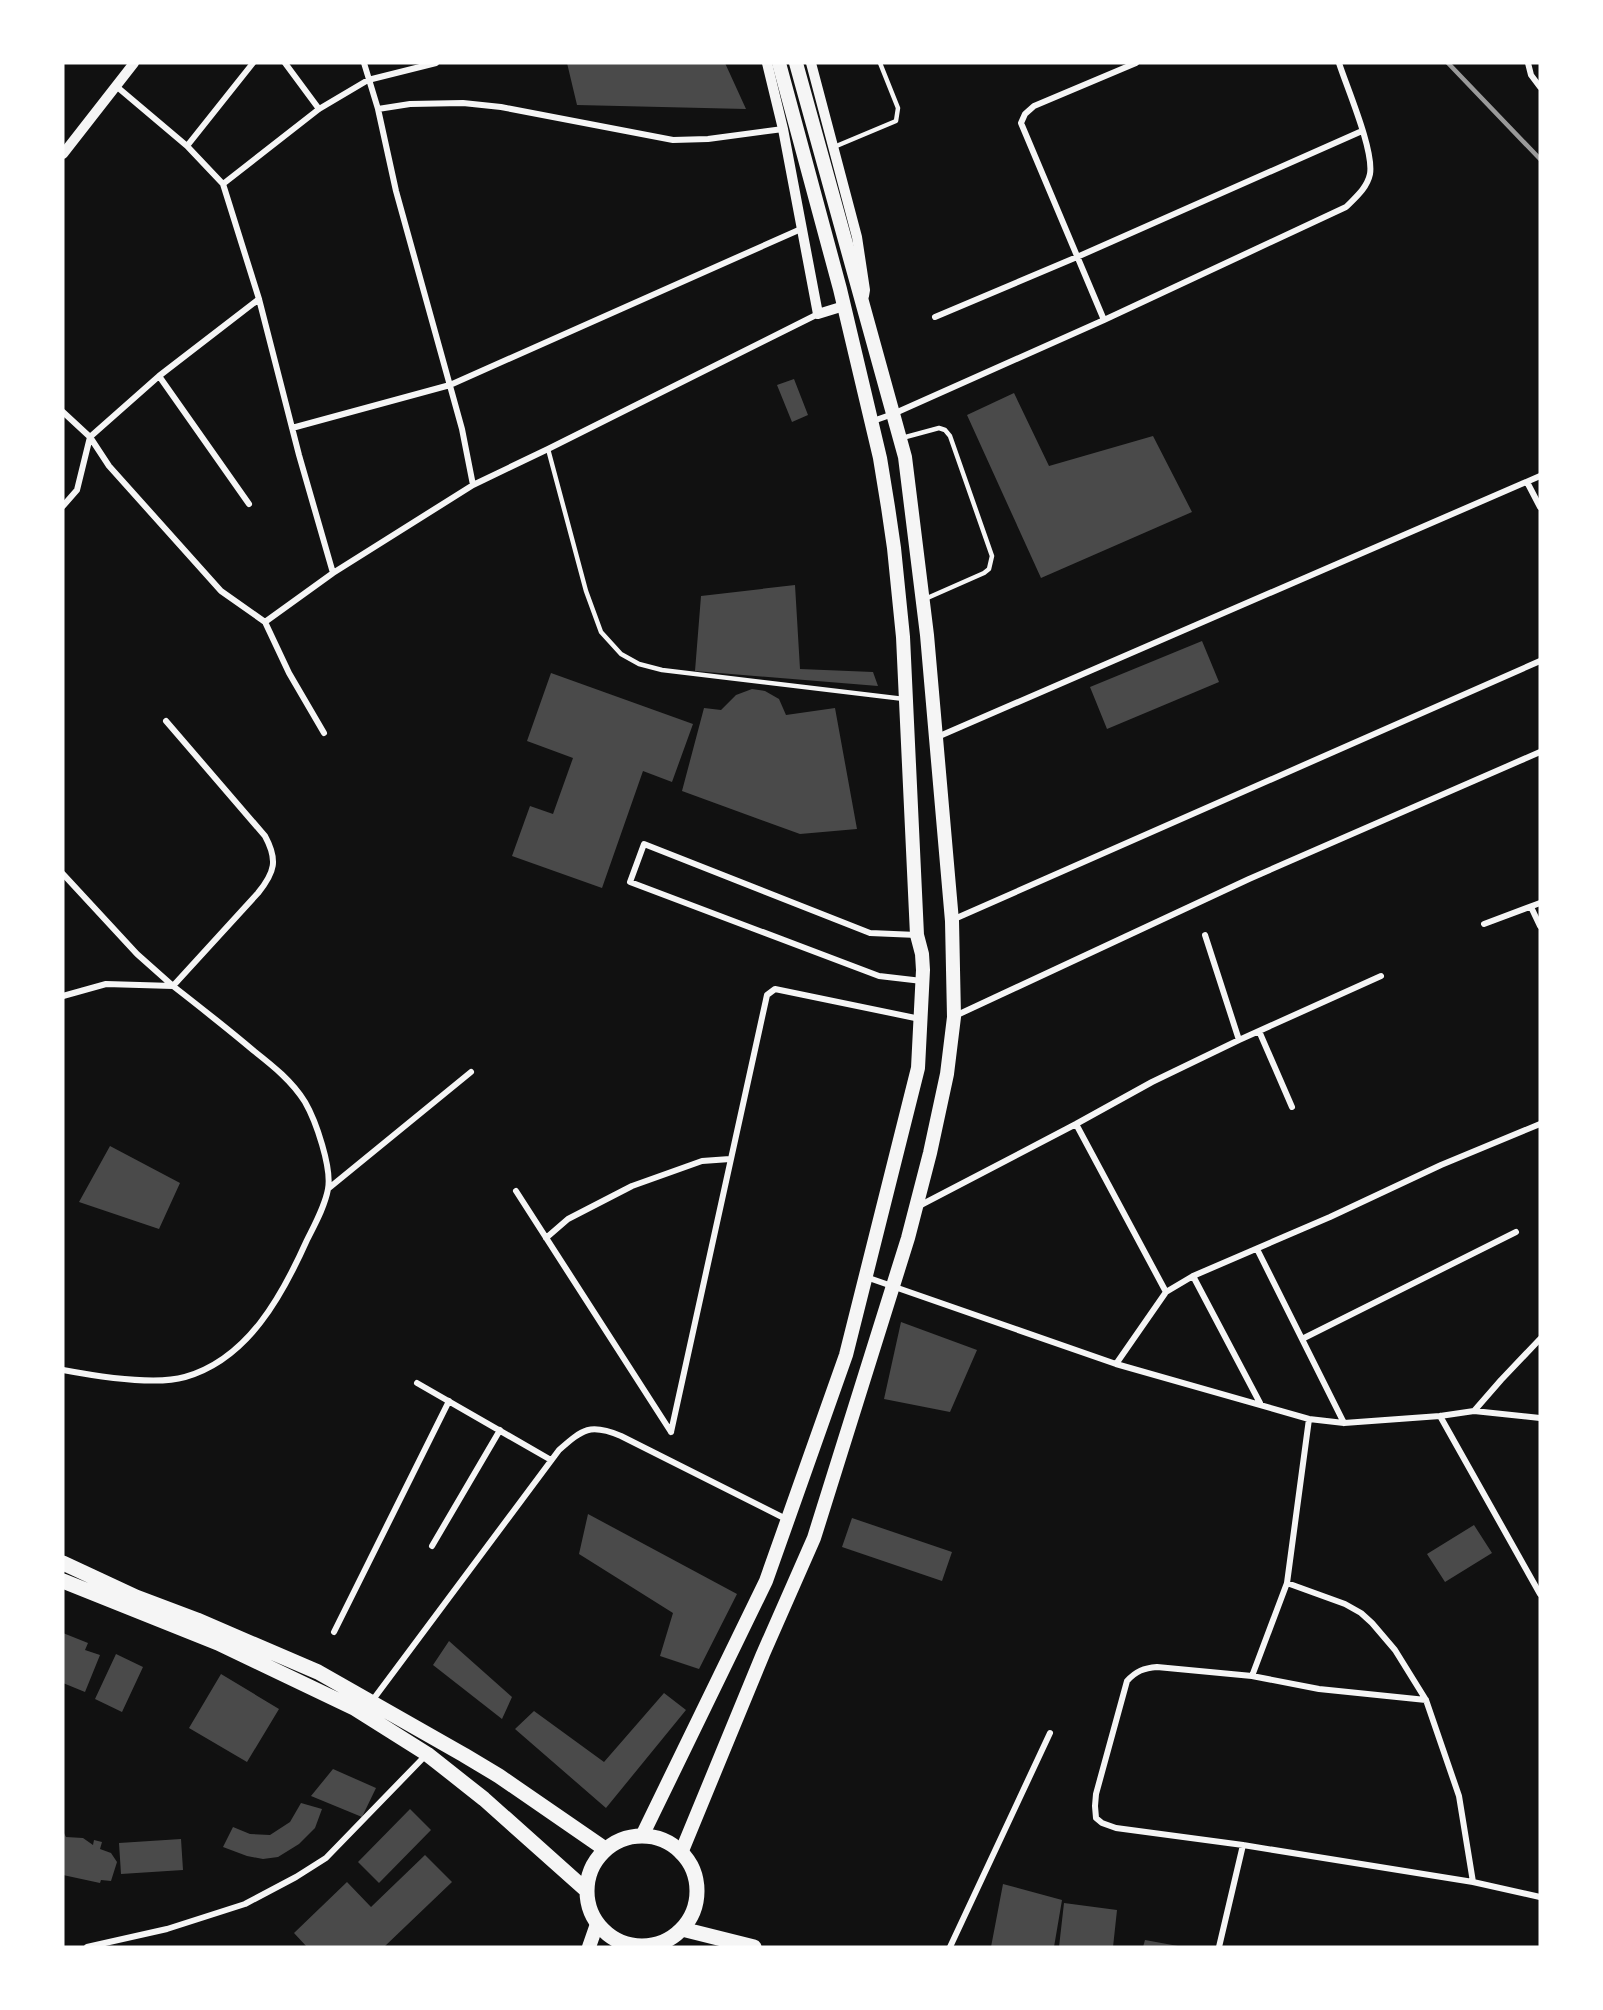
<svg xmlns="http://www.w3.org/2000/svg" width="1603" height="2010" font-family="'Titillium Web',sans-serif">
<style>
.building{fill:#4a4a4a}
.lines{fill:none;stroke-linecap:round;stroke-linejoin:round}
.service{stroke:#f5f5f5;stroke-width:4.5}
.minor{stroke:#f5f5f5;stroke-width:6}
.tertiary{stroke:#f5f5f5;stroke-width:10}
.primary{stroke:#f5f5f5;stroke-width:14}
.trunk{stroke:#f5f5f5;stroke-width:15}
.rail{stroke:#9a9a9a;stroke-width:4.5}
</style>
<rect width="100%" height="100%" fill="#111"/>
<path class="building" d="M 567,63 L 725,63 L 746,109 L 577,105 Z
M 794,379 L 808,415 L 792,422 L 777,385 Z
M 1014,393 L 1049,466 L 1153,436 L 1192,512 L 1041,578 L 967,415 Z
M 795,585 L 800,669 L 873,672 L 878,686 L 695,671 L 701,596 Z
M 1202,641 L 1219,682 L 1107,729 L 1090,687 Z
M 551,673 L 693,724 L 672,782 L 643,771 L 602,888 L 512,856 L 530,806 L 553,814 L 573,758 L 527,741 Z
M 752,689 L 765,691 L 779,699 L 786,715 L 835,708 L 857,829 L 800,834 L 682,791 L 704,708 L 721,710 L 736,695 Z
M 110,1146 L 180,1183 L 159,1229 L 79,1202 Z
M 901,1322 L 977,1350 L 950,1412 L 884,1399 Z
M 588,1514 L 737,1594 L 699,1669 L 660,1656 L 673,1613 L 579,1554 Z
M 852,1518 L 952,1552 L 942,1581 L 842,1547 Z
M 1474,1525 L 1492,1553 L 1445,1582 L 1427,1554 Z
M 63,1633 L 88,1643 L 85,1650 L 100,1655 L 85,1692 L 63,1683 Z
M 449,1641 L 512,1697 L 502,1719 L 433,1665 Z
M 116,1654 L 143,1667 L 122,1712 L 95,1699 Z
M 221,1674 L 279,1709 L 247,1762 L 189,1728 Z
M 664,1693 L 686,1710 L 606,1808 L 515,1729 L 534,1711 L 604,1762 Z
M 333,1769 L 376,1788 L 362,1817 L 311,1796 Z
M 301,1803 L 322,1809 L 315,1828 L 299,1844 L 278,1857 L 263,1859 L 247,1856 L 223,1847 L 233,1827 L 250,1834 L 270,1835 L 290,1822 Z
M 410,1809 L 431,1830 L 379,1883 L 358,1862 Z
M 63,1831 L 66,1837 L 83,1838 L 93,1845 L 94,1840 L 102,1842 L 100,1849 L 111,1853 L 117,1862 L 111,1881 L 101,1880 L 100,1883 L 63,1875 Z
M 181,1839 L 183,1870 L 121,1874 L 119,1843 Z
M 425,1855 L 452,1882 L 384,1947 L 307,1947 L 294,1933 L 347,1882 L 371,1907 Z
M 1003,1884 L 1062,1900 L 1054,1947 L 991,1947 Z
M 1064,1903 L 1117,1910 L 1113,1947 L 1059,1947 Z
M 1145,1940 L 1178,1946 L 1178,1947 L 1143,1947 Z"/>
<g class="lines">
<path class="service" d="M 834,147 L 896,121 L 898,108 L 880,63
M 902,438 L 939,428 L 945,430 L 950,436 L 992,556 L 989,569 L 984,573 L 925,599
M 548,449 L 586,591 L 601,632 L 621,654 L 639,664 L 662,670 L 904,699"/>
<path class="minor" d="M 285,63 L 319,109
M 364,63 L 378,109 L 396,191 L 462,429 L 473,485
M 1528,63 L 1531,75 L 1540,87
M 116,86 L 187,146 L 223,184 L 259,299 L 299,455 L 333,573
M 378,109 L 410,104 L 463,103 L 501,107 L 673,140 L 708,139 L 783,129
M 187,146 L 253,63
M 223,184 L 319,109 L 368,80 L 436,63
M 935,317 L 1077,257 L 1362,131
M 1104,320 L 1021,123 L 1025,114 L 1034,106 L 1136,63
M 159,376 L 249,504
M 63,412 L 90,437 L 109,466 L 221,591 L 265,622 L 333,573 L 473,485 L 548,449 L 818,314
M 873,421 L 893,414 L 1104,320 L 1346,207 C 1356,197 1367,188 1370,174 C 1374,150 1347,88 1339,63
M 292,428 L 450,385 L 801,229
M 1527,482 L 1540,507
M 63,506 L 77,490 L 90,437 L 159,376 L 259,299
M 265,622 L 289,673 L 324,733
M 935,738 L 1540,476
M 63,874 L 137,954 L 173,986 L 106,984 L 63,996
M 1531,907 L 1540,926
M 952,920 L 1540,661
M 1484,924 L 1540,903
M 917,935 L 870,933 L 644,844 L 630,882 L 879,976 L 922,981
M 1205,935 L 1239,1040
M 955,1016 L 1249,879 L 1540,752
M 1259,1031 L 1292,1107
M 1076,1124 L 1166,1292
M 329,1188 L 471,1072
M 516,1191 L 671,1432
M 917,1207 L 1076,1124 L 1152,1082 L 1239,1040 L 1381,976
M 546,1238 L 568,1219 L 632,1186 L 702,1161 L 730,1159
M 1257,1249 L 1344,1423
M 1193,1276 L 1260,1403
M 866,1277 L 1116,1364 L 1309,1419 L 1344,1423 L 1440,1416 L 1474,1411 L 1540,1418
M 1302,1339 L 1516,1232
M 1116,1364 L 1166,1292 L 1193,1276 L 1330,1217 L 1441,1165 L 1540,1124
M 63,1370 C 95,1376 154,1386 185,1377 C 248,1359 282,1296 307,1240 C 315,1224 325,1206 328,1189 C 332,1168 316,1121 305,1102 C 292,1081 273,1066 254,1051 C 228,1029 200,1007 173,986 L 258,893 C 275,872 278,860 265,836 L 166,721
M 417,1383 L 551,1460
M 1474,1411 L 1501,1380 L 1540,1339
M 1440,1416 L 1540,1594
M 671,1432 L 767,995 L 775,989 L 920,1019
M 432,1546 L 500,1430
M 1287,1583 L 1309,1419
M 334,1632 L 449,1401
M 1252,1676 L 1287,1583 L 1345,1604 L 1361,1613 L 1372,1623 L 1395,1650 L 1426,1700 L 1459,1796 L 1473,1882
M 1426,1700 L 1319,1689 L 1252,1676 L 1157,1667 C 1144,1668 1136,1671 1127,1681 L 1096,1794 L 1095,1806 L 1096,1818 L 1102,1823 L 1116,1828 L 1243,1845 L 1473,1882 L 1540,1897
M 372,1701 L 559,1450 C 583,1429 590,1423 621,1436 L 788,1520
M 87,1947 L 167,1929 L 245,1904 L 296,1877 L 326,1858 L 426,1755
M 950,1947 L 1050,1733
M 1219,1947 L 1243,1845"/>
<path class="tertiary" d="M 767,63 L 783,129 L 818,314 L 844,306
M 811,63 L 857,237 L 865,290 L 864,296
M 63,154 L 134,63"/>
<path class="primary" d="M 642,1836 L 766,1581 L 846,1355 L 918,1068 L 923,970 L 922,954 L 917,935 L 903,637 L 894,548 L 888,507 L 880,458 L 840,289 L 779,63
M 681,1853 L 763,1654 L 814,1538 L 908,1238 L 930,1153 L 947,1074 L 954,1017 L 952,921 L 927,635 L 905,457 L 796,63
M 589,1947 L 597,1924
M 631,1947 L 631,1946"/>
<path class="trunk" d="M 63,1563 L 136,1597 L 197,1620 L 318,1672 L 464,1755 L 499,1776 L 605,1849
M 63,1581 L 218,1643 L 354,1708 L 427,1754 L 484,1799 L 586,1890
M587 1891a55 55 0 1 1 110 0a55 55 0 1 1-110 0Z
M 682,1929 L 754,1947"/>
<path class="rail" d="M 1448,63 L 1540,159"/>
</g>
<rect width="1603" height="2010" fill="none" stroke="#ffffff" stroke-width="129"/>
</svg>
